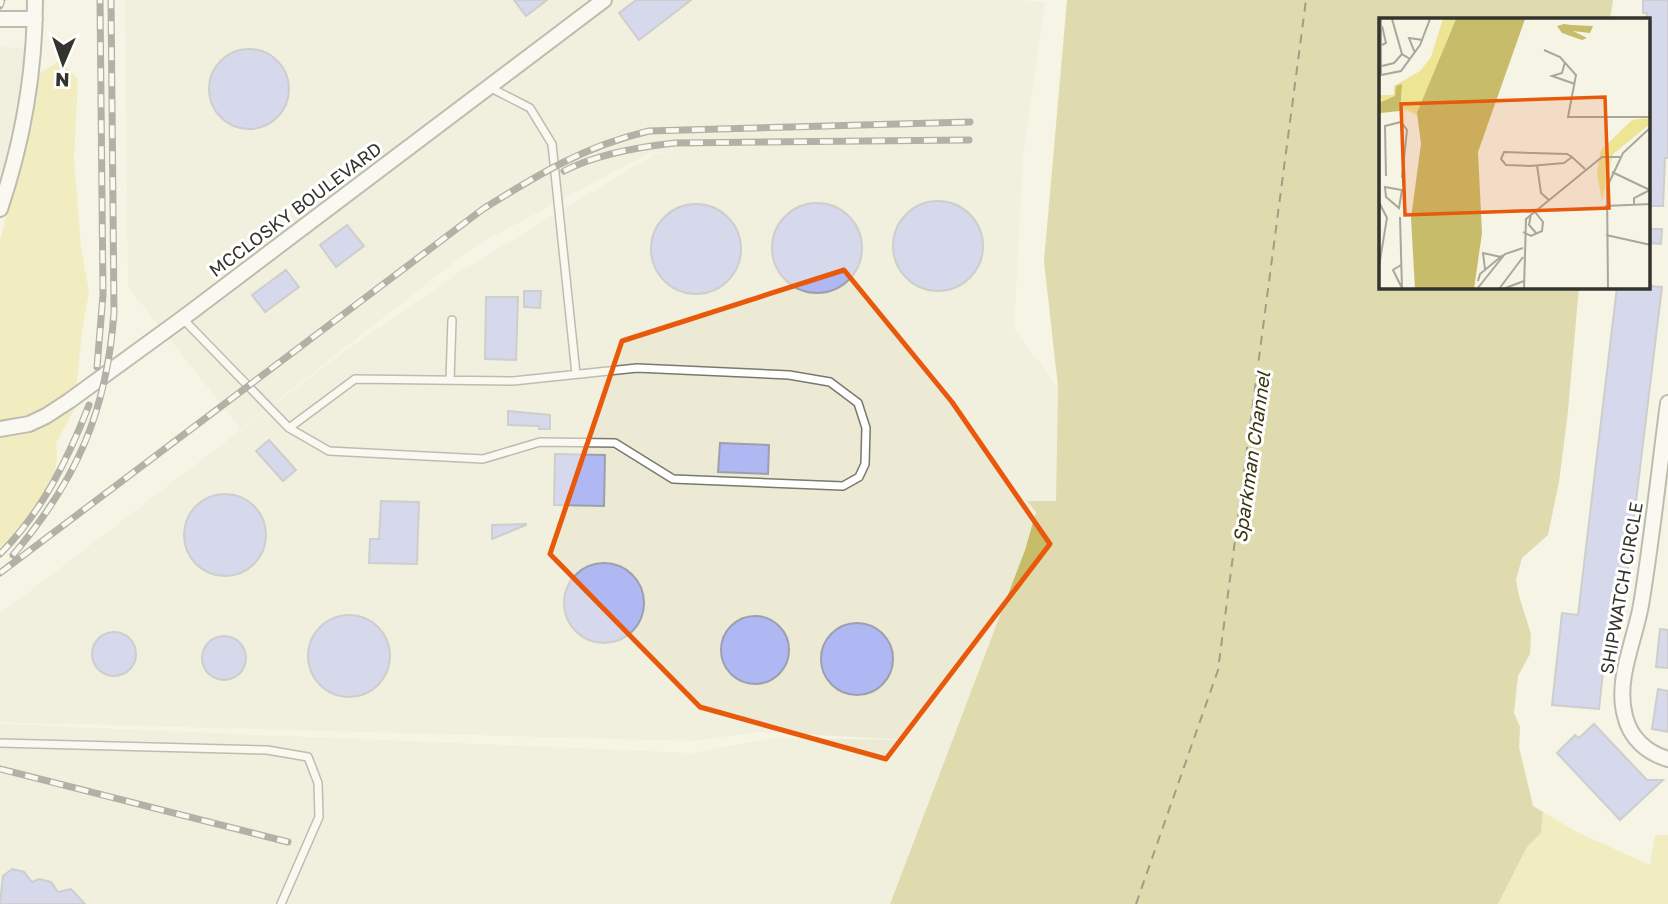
<svg xmlns="http://www.w3.org/2000/svg" width="1668" height="904" font-family="'Golos Text',sans-serif">
<style>
.built{fill:#ecead4}
.green{fill:#ede494}
.water{fill:#c6bc6a}
.lines{fill:none;stroke-linecap:round;stroke-linejoin:round}
.ferry{stroke:#393510;stroke-width:2;stroke-dasharray:9 7;stroke-linecap:butt}
.building{fill:#afb8f3;stroke:#9d9fad;stroke-width:2}
.lane-casing{stroke:#7a796c;stroke-width:10}
.street-casing{stroke:#7a796c;stroke-width:18}
.lane{stroke:#fff;stroke-width:7}
.street{stroke:#fff;stroke-width:14}
.rail-casing{stroke:#605f57;stroke-width:7}
.rail{stroke:#fff;stroke-width:4.5;stroke-dasharray:13;stroke-linecap:butt}
.marked{fill:none;stroke:#e8590c;stroke-width:5;stroke-linejoin:round}
.labels{text-anchor:middle;dominant-baseline:central;stroke-width:6;stroke-linejoin:round;paint-order:stroke}
.street-label{font-size:18px;fill:#34342e;stroke:#fff}
.water-label{font-size:19px;font-style:italic;fill:#393510;stroke:#fff}
.inset-river{fill:none;stroke:#c6bc6a;stroke-width:3.5}
.inset-road{fill:none;stroke:#a8a79c;stroke-width:2}
.view{fill:#e8590c;fill-opacity:0.15;stroke:#e8590c;stroke-width:3.5}
.inset-edge{fill:none;stroke:#34342e;stroke-width:3.5}
</style>
<rect width="100%" height="100%" fill="#f5f4e5"/>
<path class="built" d="M 125,0 L 1017,0 L 1045,2 L 1023,157 L 1014,329 L 1058,387 L 1056,502 L 1028,501 L 1036,512 L 1025,550 L 890,904 L 0,904 L 0,724 L 692,753 L 773,738 L 913,740 L 757,732 L 694,741 L 0,722 L 0,614 L 338,356 L 461,271 L 655,154 L 676,153 L 651,152 L 475,246 L 241,429 L 128,287 Z
M 0,47 L 28,48 L 0,190 Z"/>
<path class="green" d="M 60,60 L 78,79 L 74,158 L 81,247 L 89,292 L 82,331 L 74,410 L 56,443 L 57,458 L 55,475 L 43,498 L 27,528 L 0,556 L 0,240 L 36,102 L 39,74 Z
M 1543,812 L 1577,832 L 1650,865 L 1655,835 L 1668,835 L 1668,904 L 1498,904 L 1527,847 L 1541,833 Z"/>
<path class="water" d="M 1067,0 L 1613,0 L 1610,19 L 1381,19 L 1381,287 L 1579,287 L 1568,411 L 1559,482 L 1548,535 L 1522,558 L 1516,580 L 1519,596 L 1531,634 L 1530,654 L 1518,676 L 1514,713 L 1520,727 L 1519,747 L 1533,806 L 1543,812 L 1541,833 L 1527,847 L 1498,904 L 890,904 L 1025,550 L 1036,512 L 1027,501 L 1056,501 L 1058,387 L 1044,261 Z"/>
<g class="lines">
<path class="ferry" d="M 1136,904 L 1218,670 L 1306,0"/>
</g>
<path class="building" d="M 514,0 L 547,0 L 526,16 Z
M 636,0 L 691,0 L 639,40 L 619,13 Z
M 1643,0 L 1668,0 L 1668,158 L 1665,158 L 1663,206 L 1649,206 L 1649,19 L 1646,19 L 1647,13 L 1643,13 Z
M209 89a40 40 0 1 1 80 0a40 40 0 1 1-80 0Z
M893 246a45 45 0 1 1 90 0a45 45 0 1 1-90 0Z
M772 248a45 45 0 1 1 90 0a45 45 0 1 1-90 0Z
M651 249a45 45 0 1 1 90 0a45 45 0 1 1-90 0Z
M 347,225 L 364,246 L 336,267 L 320,245 Z
M 1649,229 L 1662,229 L 1661,244 L 1649,243 Z
M 286,270 L 299,287 L 265,312 L 252,295 Z
M 1649,286 L 1662,287 L 1623,608 L 1610,606 L 1599,709 L 1552,705 L 1562,613 L 1578,615 L 1617,287 Z
M 524,291 L 541,291 L 540,308 L 524,307 Z
M 486,297 L 518,297 L 516,360 L 485,359 Z
M 508,411 L 550,415 L 550,429 L 539,429 L 539,426 L 508,425 Z
M 269,440 L 296,470 L 283,481 L 256,451 Z
M 720,443 L 769,445 L 768,474 L 718,472 Z
M 555,454 L 605,455 L 604,506 L 554,505 Z
M184 535a41 41 0 1 1 82 0a41 41 0 1 1-82 0Z
M 381,501 L 419,502 L 417,564 L 369,563 L 370,539 L 379,539 Z
M 526,524 L 526,525 L 492,539 L 492,525 Z
M564 603a40 40 0 1 1 80 0a40 40 0 1 1-80 0Z
M308 656a41 41 0 1 1 82 0a41 41 0 1 1-82 0Z
M721 650a34 34 0 1 1 68 0a34 34 0 1 1-68 0Z
M821 659a36 36 0 1 1 72 0a36 36 0 1 1-72 0Z
M 1660,629 L 1668,630 L 1668,668 L 1656,667 Z
M92 654a22 22 0 1 1 44 0a22 22 0 1 1-44 0Z
M202 658a22 22 0 1 1 44 0a22 22 0 1 1-44 0Z
M 1658,689 L 1668,691 L 1668,732 L 1652,729 Z
M 1594,724 L 1647,780 L 1663,780 L 1620,820 L 1557,753 L 1575,735 L 1579,738 Z
M 12,869 L 24,872 L 32,882 L 39,879 L 51,882 L 58,892 L 71,889 L 85,904 L 0,904 L 3,876 Z"/>
<g class="lines">
<g class="lane-casing">
<path id="lane" d="M 489,87 L 530,108 L 552,144 L 576,374
M 183,319 L 289,428 L 329,451 L 483,459 L 540,442 L 615,443 L 673,479 L 843,486 L 859,477 L 865,464 L 866,428 L 858,403 L 830,382 L 789,375 L 637,368 L 513,381 L 355,379 L 289,428
M 450,380 L 452,320
M 0,743 L 267,750 L 308,757 L 318,783 L 319,817 L 281,904"/>
</g>
<g class="street-casing">
<path id="street" d="M 0,19 L 35,19
M 0,209 C 23,141 35,72 35,0
M 1668,403 C 1659,471 1652,539 1641,605 C 1635,640 1615,680 1625,716 C 1630,738 1647,753 1668,759
M 0,429 L 29,424 L 46,416 L 69,401 L 183,318 L 604,0"/>
</g>
<use href="#lane" class="lane"/>
<use href="#street" class="street"/>
<g class="rail-casing">
<path id="rail" d="M 0,6 L 2,0
M 564,171 C 597,154 638,147 675,143 L 969,140
M 97,367 L 103,295 L 100,0
M 0,554 C 42,512 68,459 89,405
M 13,555 C 77,480 107,411 114,312 L 111,0
M 0,573 L 483,209 C 539,174 585,146 649,131 L 970,122
M 0,769 L 288,842"/>
</g>
<use href="#rail" class="rail"/>
</g>
<path d="M0 0H1668V904H0ZM 844,270 L 952,402 L 1050,544 L 886,759 L 700,707 L 550,554 L 622,341 Z" fill="#f5f4e5" fill-opacity=".55" fill-rule="evenodd"/>
<path class="marked" d="M 844,270 L 952,402 L 1050,544 L 886,759 L 700,707 L 550,554 L 622,341 Z"/>
<g class="labels">
<g class="street-label">
<text transform="translate(295 209) rotate(-37)">MCCLOSKY BOULEVARD</text>
<text transform="translate(1621 588) rotate(-80)">SHIPWATCH CIRCLE</text>
</g>
<g class="water-label">
<text transform="translate(1251 457) rotate(-82)">Sparkman Channel</text>
</g>
</g>
<g transform="translate(1379 18)">
<rect width="271" height="271" fill="#f5f4e5"/>
<path d="M 64,1 L 77,1 L 38,97 L 25,91 L 0,96 L 0,77 L 15,77 L 15,68 L 41,53 L 52,39 ZM 253,102 L 268,100 L 271,106 L 234,136 L 223,183 L 218,155 L 222,132 Z" fill="#ede494"/>
<path d="M 77,1 L 146,1 L 99,134 L 103,215 L 95,271 L 36,271 L 32,200 L 42,126 L 38,95 ZM 185,6 L 192,7 L 214,8 L 211,15 L 194,13 L 208,20 L 203,22 L 183,15 L 178,8 ZM 23,66 L 21,93 L 0,95 L 0,85 L 16,78 L 17,68 Z" fill="#c6bc6a"/>
<path class="inset-river" d="M 63,271 L 78,113 L 113,1"/>
<path class="inset-road" d="M 2,1 L 2,57 L 22,53 L 41,27 L 51,1M 13,1 L 23,36 L 31,41M 3,8 L 7,25 L 3,27M 165,32 L 181,39 L 197,57 L 189,99 L 272,99M 36,35 L 30,20 L 44,22M 186,44 L 183,55 L 173,58 L 196,66M 3,48 L 15,45 L 23,36M 193,139 L 185,145 L 151,148 L 127,147 L 122,141 L 125,134 L 188,136 L 193,139 L 206,151M 158,147 L 162,175 L 170,182M 233,154 L 271,172 L 255,180 L 255,187M 7,158 L 6,108 L 22,104 L 28,112 L 23,160M 6,169 L 23,172 L 20,190 L 7,179 ZM 0,184 L 8,200 L 0,248M 226,188 L 272,186M 152,196 L 150,207 L 157,215M 21,199 L 23,271M 144,214 L 152,218 L 163,213 L 164,204 L 156,194M 227,217 L 272,227M 22,247 L 14,252 L 23,270M 106,251 L 104,235 L 122,239M 99,263 L 101,256 L 124,237M 98,271 L 126,236 L 144,230M 120,271 L 144,239M 124,271 L 145,263M 145,271 L 147,201 L 223,139 L 241,139M 229,271 L 228,169 L 244,135 L 272,109"/>
<path class="view" d="M 226,79 L 230,190 L 26,197 L 22,86 Z"/>
<rect width="271" height="271" class="inset-edge"/>
</g>
<g transform="translate(63 63) rotate(182)" stroke="#ffffff" stroke-width="5" paint-order="stroke">
<path d="M0-5L12 26L0 18L-12 26Z" fill="#34342e"/>
<text y="-10" font-size="19" font-weight="bold" text-anchor="middle" fill="#34342e">N</text>
</g>
</svg>
